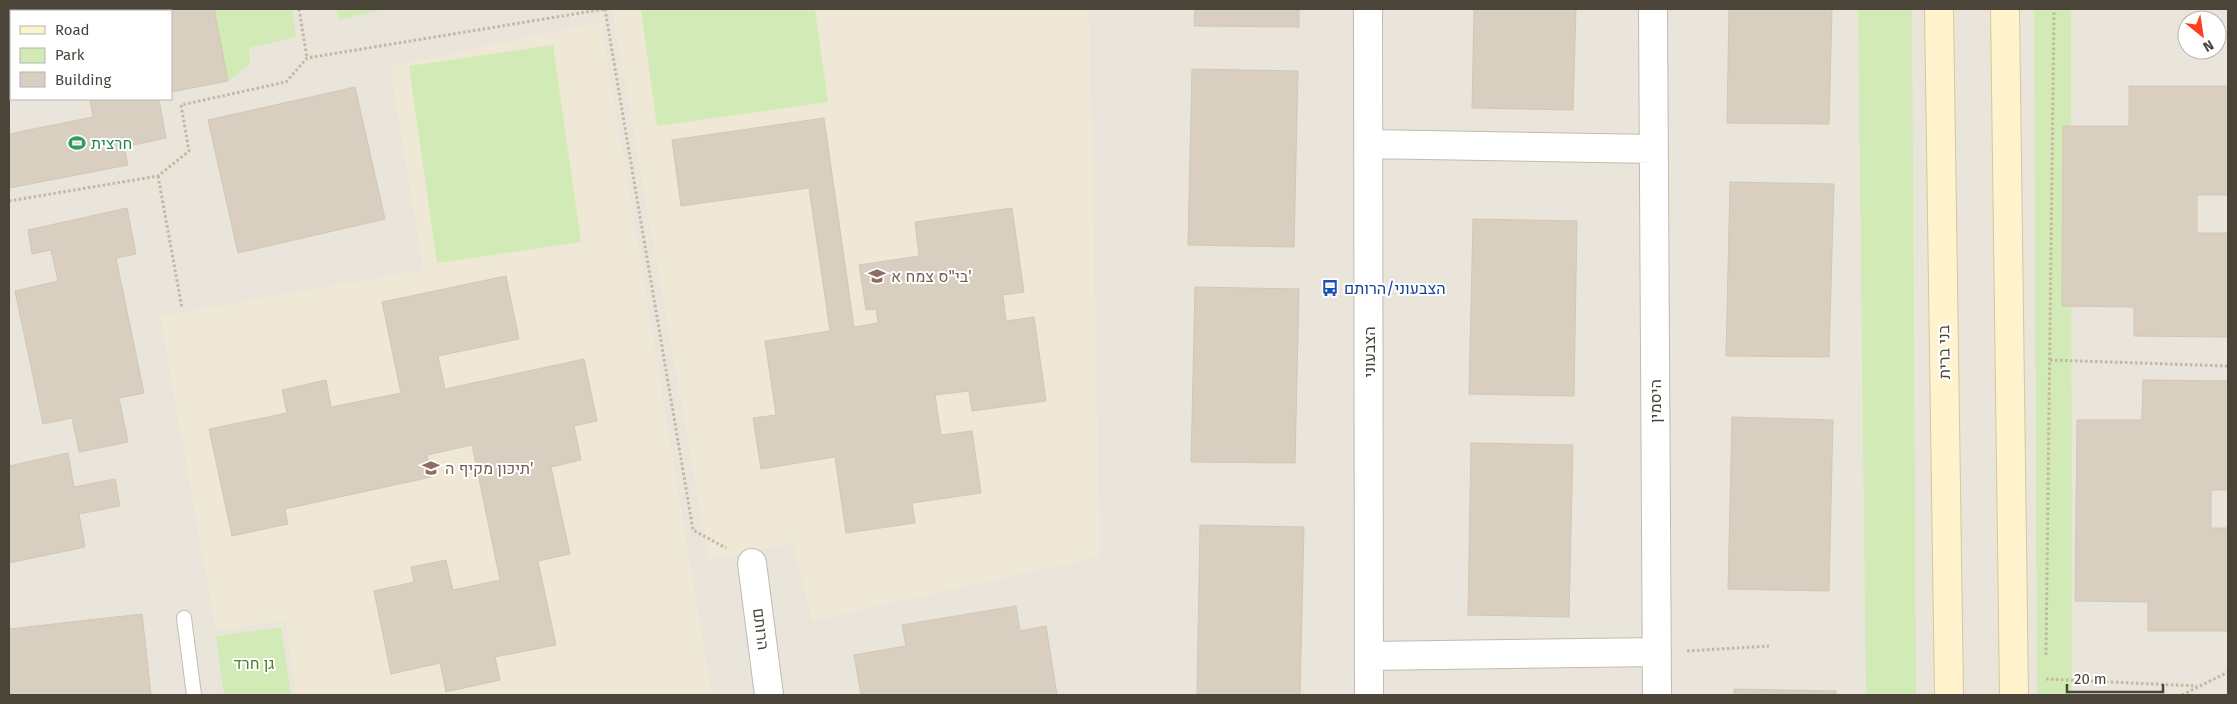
<svg xmlns="http://www.w3.org/2000/svg" width="2237" height="704" font-family="'Fira Sans',Heebo,sans-serif">
<style>
.residential{fill:#eae5da;fill-rule:evenodd}
.education{fill:#efe8d6}
.green{fill:#d2eab5}
.building{fill:#d8cfc1;stroke:#d3c7b4}
.lines{fill:none;stroke-linecap:round;stroke-linejoin:round}
.service-casing{stroke:#c2bbae;stroke-width:16}
.minor-casing{stroke:#c2bbae;stroke-width:30}
.secondary-casing{stroke:#d6c79b;stroke-width:30}
.path{stroke:#c4b79f;stroke-width:3;stroke-dasharray:2.5 2.5;stroke-linecap:butt}
.service{stroke:#fff;stroke-width:14}
.minor{stroke:#fff;stroke-width:28}
.secondary{stroke:#fff3cd;stroke-width:28}
.labels{text-anchor:middle;dominant-baseline:central;stroke-width:4;stroke-linejoin:round;paint-order:stroke}
.leisure-label{font-size:16px;fill:#27864d;stroke:#fff;text-anchor:start}
.education-label{font-size:16px;fill:#785e54;stroke:#fff;text-anchor:start}
.transit-label{font-size:16px;fill:#164399;stroke:#fff;text-anchor:start}
.street-label{font-size:16px;fill:#4b4439;stroke:#fff}
.park-label{font-size:16px;fill:#4a7f2a;stroke:#fff}
</style>
<rect width="100%" height="100%" fill="#f6f3ec"/>
<path class="residential" d="M 9,9 L 2228,9 L 2228,695 L 9,695 ZM 11,11 L 171,11 L 171,99 L 11,99 ZM 2187,20 L 2217,20 L 2217,50 L 2187,50 Z"/>
<path class="education" d="M 612,9 L 1089,9 L 1100,556 L 812,621 L 792,543 L 709,560 Z
M 601,22 L 712,695 L 296,695 L 286,620 L 216,631 L 160,316 L 423,270 L 390,66 Z"/>
<path class="green" d="M 17,9 L 292,9 L 296,37 L 249,48 L 250,64 L 228,81 L 171,92 L 171,11 L 18,11 Z
M 337,9 L 384,9 L 339,20 Z
M 655,9 L 815,9 L 828,102 L 657,126 L 641,11 Z
M 1858,9 L 1912,9 L 1916,695 L 1866,695 Z
M 2034,9 L 2071,9 L 2072,695 L 2037,695 Z
M 553,45 L 581,242 L 437,263 L 409,66 Z
M 281,627 L 291,695 L 224,695 L 216,636 Z"/>
<path class="building" d="M 97,9 L 214,9 L 228,81 L 171,92 L 171,11 L 98,11 Z
M 1195,9 L 1299,9 L 1299,27 L 1194,26 Z
M 1474,9 L 1576,9 L 1573,110 L 1472,108 Z
M 1729,9 L 1832,9 L 1829,124 L 1727,123 Z
M 1192,69 L 1298,71 L 1294,247 L 1188,245 Z
M 2129,86 L 2228,86 L 2228,195 L 2197,195 L 2197,233 L 2228,233 L 2228,337 L 2134,336 L 2134,307 L 2062,306 L 2063,126 L 2129,126 Z
M 355,87 L 385,219 L 238,253 L 208,120 Z
M 90,99 L 159,99 L 166,138 L 124,147 L 128,165 L 9,188 L 9,134 L 93,117 Z
M 824,118 L 854,327 L 878,323 L 876,309 L 866,310 L 859,265 L 919,256 L 915,222 L 1012,208 L 1024,292 L 1003,295 L 1006,321 L 1034,317 L 1046,401 L 972,411 L 969,391 L 935,395 L 941,435 L 972,431 L 981,493 L 912,503 L 915,523 L 846,533 L 835,457 L 761,469 L 753,418 L 776,415 L 765,341 L 830,331 L 809,188 L 681,206 L 672,140 Z
M 1730,182 L 1834,184 L 1829,357 L 1726,356 Z
M 127,208 L 136,254 L 116,258 L 144,393 L 119,398 L 128,442 L 79,452 L 72,418 L 43,424 L 15,291 L 58,281 L 51,250 L 32,254 L 28,230 Z
M 1473,219 L 1577,221 L 1574,396 L 1469,394 Z
M 506,276 L 519,339 L 438,356 L 445,389 L 584,359 L 597,421 L 574,426 L 581,460 L 551,467 L 570,554 L 538,561 L 556,645 L 495,657 L 500,680 L 446,692 L 440,663 L 391,674 L 374,591 L 414,582 L 411,567 L 446,560 L 453,590 L 500,580 L 472,445 L 427,455 L 431,477 L 285,509 L 288,524 L 232,536 L 209,429 L 287,413 L 282,390 L 326,380 L 331,407 L 401,393 L 382,302 Z
M 1195,287 L 1299,289 L 1295,463 L 1191,462 Z
M 2143,380 L 2228,381 L 2228,490 L 2211,490 L 2211,528 L 2228,528 L 2228,631 L 2148,631 L 2148,602 L 2075,601 L 2077,420 L 2142,420 Z
M 1732,417 L 1833,420 L 1829,591 L 1728,589 Z
M 1471,443 L 1573,445 L 1569,617 L 1468,615 Z
M 68,453 L 74,487 L 115,479 L 120,506 L 79,514 L 85,547 L 9,563 L 9,466 Z
M 1200,525 L 1304,527 L 1300,695 L 1197,695 Z
M 1016,606 L 1020,631 L 1046,626 L 1057,695 L 861,695 L 854,655 L 906,646 L 902,625 Z
M 142,614 L 151,695 L 9,695 L 9,629 Z
M 1734,689 L 1836,691 L 1836,695 L 1734,695 Z"/>
<g class="lines">
<g class="service-casing">
<path id="service" d="M 184,618 L 194,695"/>
</g>
<g class="minor-casing">
<path id="minor" d="M 1368,9 L 1369,695
M 1653,9 L 1657,695
M 1368,144 L 1654,149
M 752,563 L 769,695
M 1370,656 L 1657,652"/>
</g>
<g class="secondary-casing">
<path id="secondary" d="M 1939,9 L 1949,695
M 2005,9 L 2014,695"/>
</g>
<path class="path" d="M 299,9 L 307,58
M 605,9 L 693,530 L 726,548
M 158,176 L 182,308
M 9,201 L 158,176 L 189,151 L 181,105 L 286,82 L 307,58 L 605,9
M 2050,360 L 2228,366
M 1687,651 L 1769,646
M 2046,655 L 2054,9
M 2046,679 L 2197,686
M 2182,695 L 2228,672"/>
<use href="#service" class="service"/>
<use href="#minor" class="minor"/>
<use href="#secondary" class="secondary"/>
</g>
<defs>
<g id="stadium-bare" transform="scale(1.35)"><path d="M0-5a6.5 5 0 1 0 0 10a6.5 5 0 1 0 0-10ZM-3.5-1.8h7v3.6h-7Z" fill="#2e9e5b" stroke="#fff" stroke-width="2.5" paint-order="stroke"/></g>
<g id="school-bare" transform="scale(1.35)"><path d="M0-5L7-2L0 1L-7-2ZM-4 1L0 2.5L4 1V4Q0 6-4 4Z" fill="#8d6e63" stroke="#fff" stroke-width="2.5" paint-order="stroke"/></g>
<g id="bus-bare" transform="scale(1.35)"><path d="M-5-6H5V4H4V6H2V4H-2V6H-4V4H-5ZM-3.5-4V0h7V-4ZM-3.5 1.2v1.5H-2V1.2ZM2 1.2v1.5H3.5V1.2Z" fill="#1a4fb4" stroke="#fff" stroke-width="2.5" paint-order="stroke"/></g>
</defs>
<g fill-rule="evenodd">
<use href="#stadium-bare" x="77" y="143"/>
<use href="#school-bare" x="877" y="276"/>
<use href="#bus-bare" x="1330" y="288"/>
<use href="#school-bare" x="431" y="468"/>
</g>
<g class="labels">
<g class="leisure-label">
<text x="91" y="143">חרצית</text>
</g>
<g class="education-label">
<text x="891" y="276">בי"ס צמח א'</text>
<text x="445" y="468">תיכון מקיף ה'</text>
</g>
<g class="transit-label">
<text x="1344" y="288">הצבעוני/הרותם</text>
</g>
<g class="street-label">
<text transform="translate(1369 352) rotate(-90)">הצבעוני</text>
<text transform="translate(1944 352) rotate(-91)">בני ברית</text>
<text transform="translate(1655 401) rotate(-90)">היסמין</text>
<text transform="translate(761 629) rotate(83)">הרותם</text>
</g>
<g class="park-label">
<text x="254" y="663">גן חרד</text>
</g>
</g>
<rect width="2237" height="704" fill="none" stroke="#4b4439" stroke-width="20"/>
<rect x="10" y="10" width="162" height="90" fill="#ffffff" stroke="#b7b4b0"/>
<rect x="20" y="26" width="25" height="8" fill="#fff3cd" stroke="#b7b4b0"/>
<text x="55" y="35" font-size="15" fill="#4b4439">Road</text>
<rect x="20" y="48" width="25" height="15" fill="#d2eab5" stroke="#b7b4b0"/>
<text x="55" y="60" font-size="15" fill="#4b4439">Park</text>
<rect x="20" y="72" width="25" height="15" fill="#d8cfc1" stroke="#b7b4b0"/>
<text x="55" y="85" font-size="15" fill="#4b4439">Building</text>
<g transform="translate(2202 35) rotate(150)"><circle r="24" fill="#ffffff" stroke="#b7b4b0"/>
<path d="M0-4L9 19L0 12L-9 19Z" fill="#fc3f1d"/>
<text y="-8" font-size="14" font-weight="bold" text-anchor="middle" fill="#4b4439">N</text>
</g>
<path d="M2067 684v8h96v-8" fill="none" stroke="#4b4439" stroke-width="2.5"/>
<text x="2074" y="684" font-size="15" fill="#4b4439" stroke="#ffffff" stroke-width="4" paint-order="stroke">20 m</text>
</svg>
